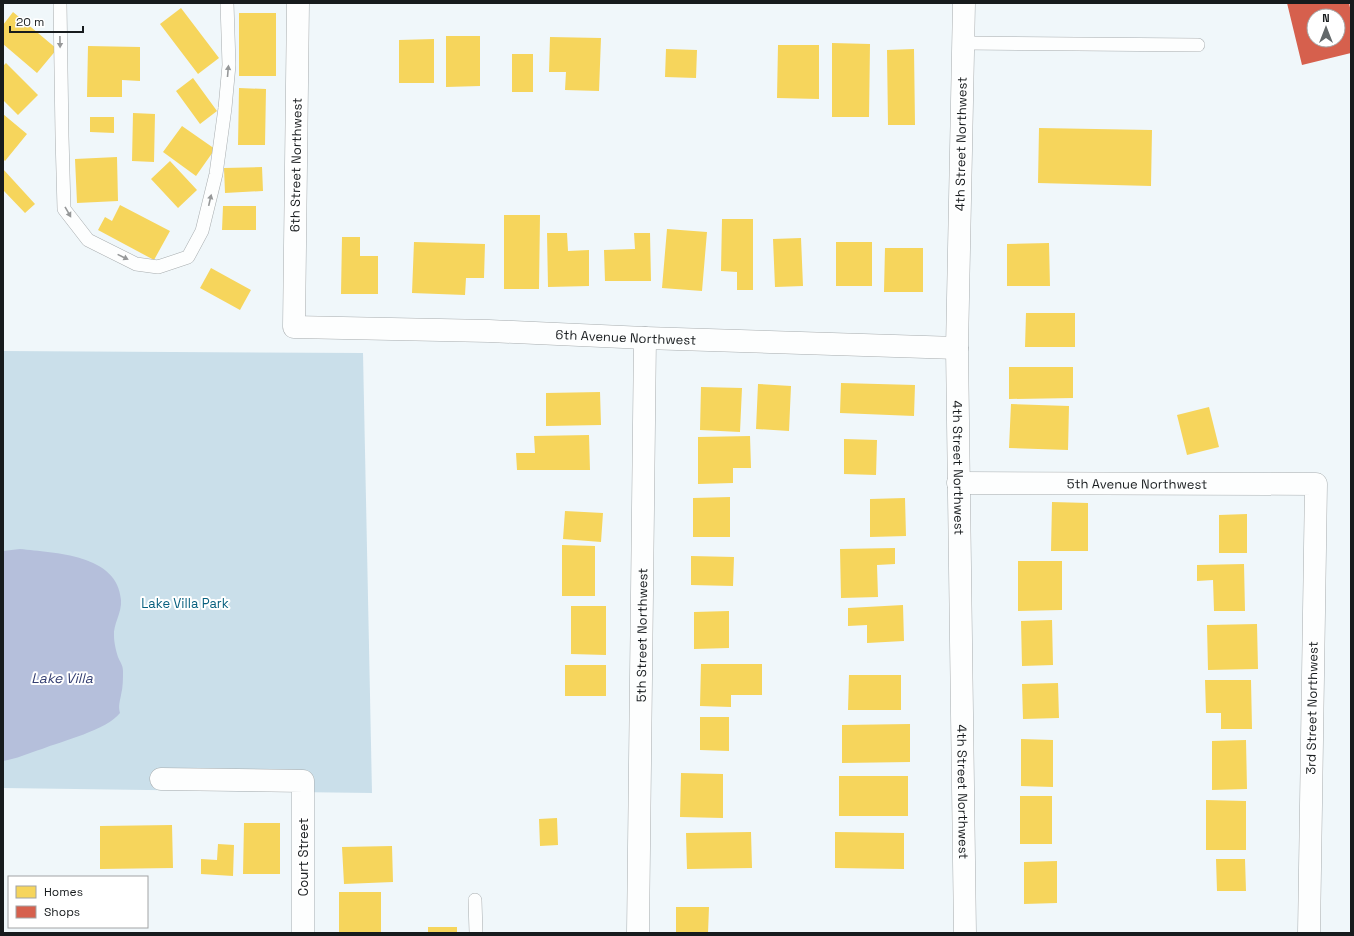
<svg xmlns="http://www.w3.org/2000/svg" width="1354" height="936" font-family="'Space Grotesk',sans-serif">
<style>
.green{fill:#cadfea}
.water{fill:#b5bfdb}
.homes{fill:#f6d55c}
.shops{fill:#d6604d;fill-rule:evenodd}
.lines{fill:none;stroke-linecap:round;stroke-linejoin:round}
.lane-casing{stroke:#a8adaf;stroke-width:14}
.street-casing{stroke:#a8adaf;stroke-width:23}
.lane{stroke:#fdfefe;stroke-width:13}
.street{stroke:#fdfefe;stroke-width:22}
.oneway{fill:#969899}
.labels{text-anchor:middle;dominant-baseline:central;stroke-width:4;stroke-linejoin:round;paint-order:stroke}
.street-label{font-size:13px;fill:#171b1d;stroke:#fff}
.park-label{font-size:13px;fill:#075f7e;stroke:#fff}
.water-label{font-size:14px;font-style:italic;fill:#343f72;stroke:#fff}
</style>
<rect width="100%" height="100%" fill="#f0f7fa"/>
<path class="green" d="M 3,351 L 363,353 L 372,793 L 3,788 Z"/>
<path class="water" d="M 20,549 C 54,553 118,554 121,600 C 122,613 113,624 114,636 C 114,642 116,651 118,657 C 120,662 123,665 123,671 C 123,679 123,687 121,695 C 120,701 118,706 120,713 C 107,730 62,741 42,749 C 29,753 16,759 3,761 L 3,551 Z"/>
<path class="homes" d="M 181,8 L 219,58 L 198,74 L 160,24 Z
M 13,12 L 57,49 L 37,73 L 3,44 L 3,25 Z
M 239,13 L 276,13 L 276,76 L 239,76 Z
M 446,36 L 480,36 L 480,86 L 446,87 Z
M 550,37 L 601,38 L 599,91 L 565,90 L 566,72 L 549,72 Z
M 434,39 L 434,83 L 399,83 L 399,40 Z
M 832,43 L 870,44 L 869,117 L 832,117 Z
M 778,45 L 819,45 L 819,99 L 777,98 Z
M 88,46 L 140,47 L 140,81 L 122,80 L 122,97 L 87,97 Z
M 666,49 L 697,50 L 696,78 L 665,77 Z
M 914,49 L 915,125 L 888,125 L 887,50 Z
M 512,54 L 533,54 L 533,92 L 512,92 Z
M 6,63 L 38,95 L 18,115 L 3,100 L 3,66 Z
M 193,78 L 217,111 L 200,124 L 176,91 Z
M 239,88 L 266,89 L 265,145 L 238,145 Z
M 133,113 L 155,114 L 154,162 L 132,161 Z
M 3,114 L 27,134 L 5,161 L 3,159 Z
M 90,117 L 114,117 L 114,133 L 90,132 Z
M 182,126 L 215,149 L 196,176 L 163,152 Z
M 1039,128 L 1152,130 L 1151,186 L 1038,183 Z
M 117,157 L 118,201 L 77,203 L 75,159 Z
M 170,161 L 197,190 L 178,208 L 151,179 Z
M 262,167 L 263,191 L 225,193 L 224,168 Z
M 3,169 L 35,204 L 25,213 L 3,190 Z
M 120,205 L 170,231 L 154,260 L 98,230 L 105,217 L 112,221 Z
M 223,206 L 256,206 L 256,230 L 222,230 Z
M 504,215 L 540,215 L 539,289 L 504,289 Z
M 722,219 L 753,219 L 753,290 L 737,290 L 737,272 L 721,271 Z
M 667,229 L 707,232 L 702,291 L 662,288 Z
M 547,233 L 567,233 L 568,251 L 589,250 L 589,286 L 548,287 Z
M 634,233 L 650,233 L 651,281 L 605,281 L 604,250 L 635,249 Z
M 342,237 L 360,237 L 360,256 L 378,256 L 378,294 L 341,294 Z
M 801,238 L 803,286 L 775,287 L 773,239 Z
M 414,242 L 485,244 L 484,278 L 466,278 L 465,295 L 412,293 Z
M 836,242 L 872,242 L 872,286 L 836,286 Z
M 1049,243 L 1050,286 L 1007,286 L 1007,244 Z
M 885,248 L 923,248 L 923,292 L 884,292 Z
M 211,268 L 251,290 L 240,310 L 200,288 Z
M 1026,313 L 1075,313 L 1075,347 L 1025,347 Z
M 1009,367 L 1073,367 L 1073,398 L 1009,399 Z
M 841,383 L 915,385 L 914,416 L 840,413 Z
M 758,384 L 791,386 L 789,431 L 756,429 Z
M 701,387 L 742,388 L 740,432 L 700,430 Z
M 600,392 L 601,425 L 546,426 L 546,393 Z
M 1011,404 L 1069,406 L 1068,450 L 1009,448 Z
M 1209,407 L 1219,447 L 1187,455 L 1177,415 Z
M 589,435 L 590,470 L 517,470 L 516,453 L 535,453 L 534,436 Z
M 750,436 L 751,468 L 733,468 L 733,483 L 698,484 L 698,437 Z
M 844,439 L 877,440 L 876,475 L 844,474 Z
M 730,497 L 730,537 L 693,537 L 693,498 Z
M 905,498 L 906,536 L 870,537 L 870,499 Z
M 1052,502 L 1088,503 L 1088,551 L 1051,551 Z
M 565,511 L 603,513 L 601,542 L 563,539 Z
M 1247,514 L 1247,553 L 1219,553 L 1219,515 Z
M 562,545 L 595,546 L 595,596 L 562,596 Z
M 895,548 L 895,564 L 877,565 L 878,597 L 841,598 L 840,549 Z
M 691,556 L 734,557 L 733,586 L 691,585 Z
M 1018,561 L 1062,561 L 1062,610 L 1018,611 Z
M 1244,564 L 1245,611 L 1214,611 L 1213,580 L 1197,581 L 1197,565 Z
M 903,605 L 904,641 L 867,643 L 867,625 L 848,626 L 848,608 Z
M 571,606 L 606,606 L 606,655 L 571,654 Z
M 729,611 L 729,648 L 694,649 L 694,612 Z
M 1052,620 L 1053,665 L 1022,666 L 1021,621 Z
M 1257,624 L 1258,669 L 1208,670 L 1207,625 Z
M 701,664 L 762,664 L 762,695 L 731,695 L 731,707 L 700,706 Z
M 565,665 L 606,665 L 606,696 L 565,696 Z
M 849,675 L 901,675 L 901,710 L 848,710 Z
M 1205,680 L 1251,680 L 1252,729 L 1221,729 L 1221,713 L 1206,713 Z
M 1058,683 L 1059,718 L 1023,719 L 1022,684 Z
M 700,717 L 729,717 L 729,751 L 700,750 Z
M 910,724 L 910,762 L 842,763 L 842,725 Z
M 1021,739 L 1053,740 L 1053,787 L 1021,786 Z
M 1246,740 L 1247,789 L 1212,790 L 1212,741 Z
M 681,773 L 723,774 L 723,818 L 680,817 Z
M 839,776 L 908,776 L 908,816 L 839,816 Z
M 1020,796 L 1052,796 L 1052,844 L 1020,844 Z
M 1206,800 L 1246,801 L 1246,850 L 1206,850 Z
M 557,818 L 558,845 L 540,846 L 539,819 Z
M 244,823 L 280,823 L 280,874 L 243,874 Z
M 172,825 L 173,868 L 100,869 L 100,826 Z
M 751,832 L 752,868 L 687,869 L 686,833 Z
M 835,832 L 904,833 L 904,869 L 835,868 Z
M 218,844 L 234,845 L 233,876 L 201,874 L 201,859 L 217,860 Z
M 392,846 L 393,882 L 344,884 L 342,847 Z
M 1216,859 L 1245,859 L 1246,891 L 1217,891 Z
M 1057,861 L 1057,903 L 1024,904 L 1024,862 Z
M 339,892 L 381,892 L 381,933 L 339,933 Z
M 676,907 L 709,907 L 708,933 L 676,933 Z
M 428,927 L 457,927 L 457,933 L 428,933 Z"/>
<path class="shops" d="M 1287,3 L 1349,3 L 1351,12 L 1351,53 L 1302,65 ZM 1314,16 L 1338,16 L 1338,40 L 1314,40 Z"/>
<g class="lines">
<g class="lane-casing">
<path id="lane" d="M 60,3 L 62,136 L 64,209 L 88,240 L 136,264 L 158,267 L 188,257 L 202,231 L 216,174 L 225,108 L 229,65 L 227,3
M 963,43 L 1198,45
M 475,900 L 476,933"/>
</g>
<g class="street-casing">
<g id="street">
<path id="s1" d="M 298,3 L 294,327 L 489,331 L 645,338 L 957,348"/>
<path id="s2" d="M 964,3 L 957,348 L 965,933"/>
<path id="s3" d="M 958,483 L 1316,484 L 1309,933"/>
<path d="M 161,779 L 303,781 L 303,933"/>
<path id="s4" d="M 638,933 L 645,338"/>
</g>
</g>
<use href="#lane" class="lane"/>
<use href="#street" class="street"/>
</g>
<defs><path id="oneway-solid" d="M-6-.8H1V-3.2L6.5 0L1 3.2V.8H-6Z"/></defs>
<g class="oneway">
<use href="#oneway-solid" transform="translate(60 42) rotate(89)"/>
<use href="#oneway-solid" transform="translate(228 71) rotate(-85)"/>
<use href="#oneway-solid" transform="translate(210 200) rotate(-77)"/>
<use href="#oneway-solid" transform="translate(68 212) rotate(60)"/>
<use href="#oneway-solid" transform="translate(123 257) rotate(26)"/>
</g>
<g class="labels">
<g class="street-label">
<text transform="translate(961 144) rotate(-89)">4th Street Northwest</text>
<text transform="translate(296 165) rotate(-89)">6th Street Northwest</text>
<text stroke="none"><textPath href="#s1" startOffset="656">6th Avenue Northwest</textPath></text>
<text stroke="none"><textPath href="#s2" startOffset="465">4th Street Northwest</textPath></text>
<text stroke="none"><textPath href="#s3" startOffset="179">5th Avenue Northwest</textPath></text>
<text stroke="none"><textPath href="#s4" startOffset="298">5th Street Northwest</textPath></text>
<text transform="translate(1312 708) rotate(-89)">3rd Street Northwest</text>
<text stroke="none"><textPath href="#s2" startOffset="789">4th Street Northwest</textPath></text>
<text transform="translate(303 857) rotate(-90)">Court Street</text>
</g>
<g class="park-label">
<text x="185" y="603">Lake Villa Park</text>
</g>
<g class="water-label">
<text x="62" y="678">Lake Villa</text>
</g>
</g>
<rect width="1354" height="936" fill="none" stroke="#171b1d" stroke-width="8"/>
<rect x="8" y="876" width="140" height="52" fill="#ffffff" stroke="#a2a4a5"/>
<rect x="16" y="886" width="20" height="12" fill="#f6d55c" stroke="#a2a4a5"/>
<text x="44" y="896" font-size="12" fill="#171b1d">Homes</text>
<rect x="16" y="906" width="20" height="12" fill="#d6604d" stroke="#a2a4a5"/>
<text x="44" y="916" font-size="12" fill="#171b1d">Shops</text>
<g transform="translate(1326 28)"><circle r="19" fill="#ffffff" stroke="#a2a4a5"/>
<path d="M0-3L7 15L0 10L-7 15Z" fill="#63686a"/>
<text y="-6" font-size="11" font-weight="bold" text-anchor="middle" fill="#171b1d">N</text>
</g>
<path d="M10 26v6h73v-6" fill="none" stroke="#171b1d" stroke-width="2"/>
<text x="16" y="26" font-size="12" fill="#171b1d" stroke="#ffffff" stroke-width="3" paint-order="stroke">20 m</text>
</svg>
